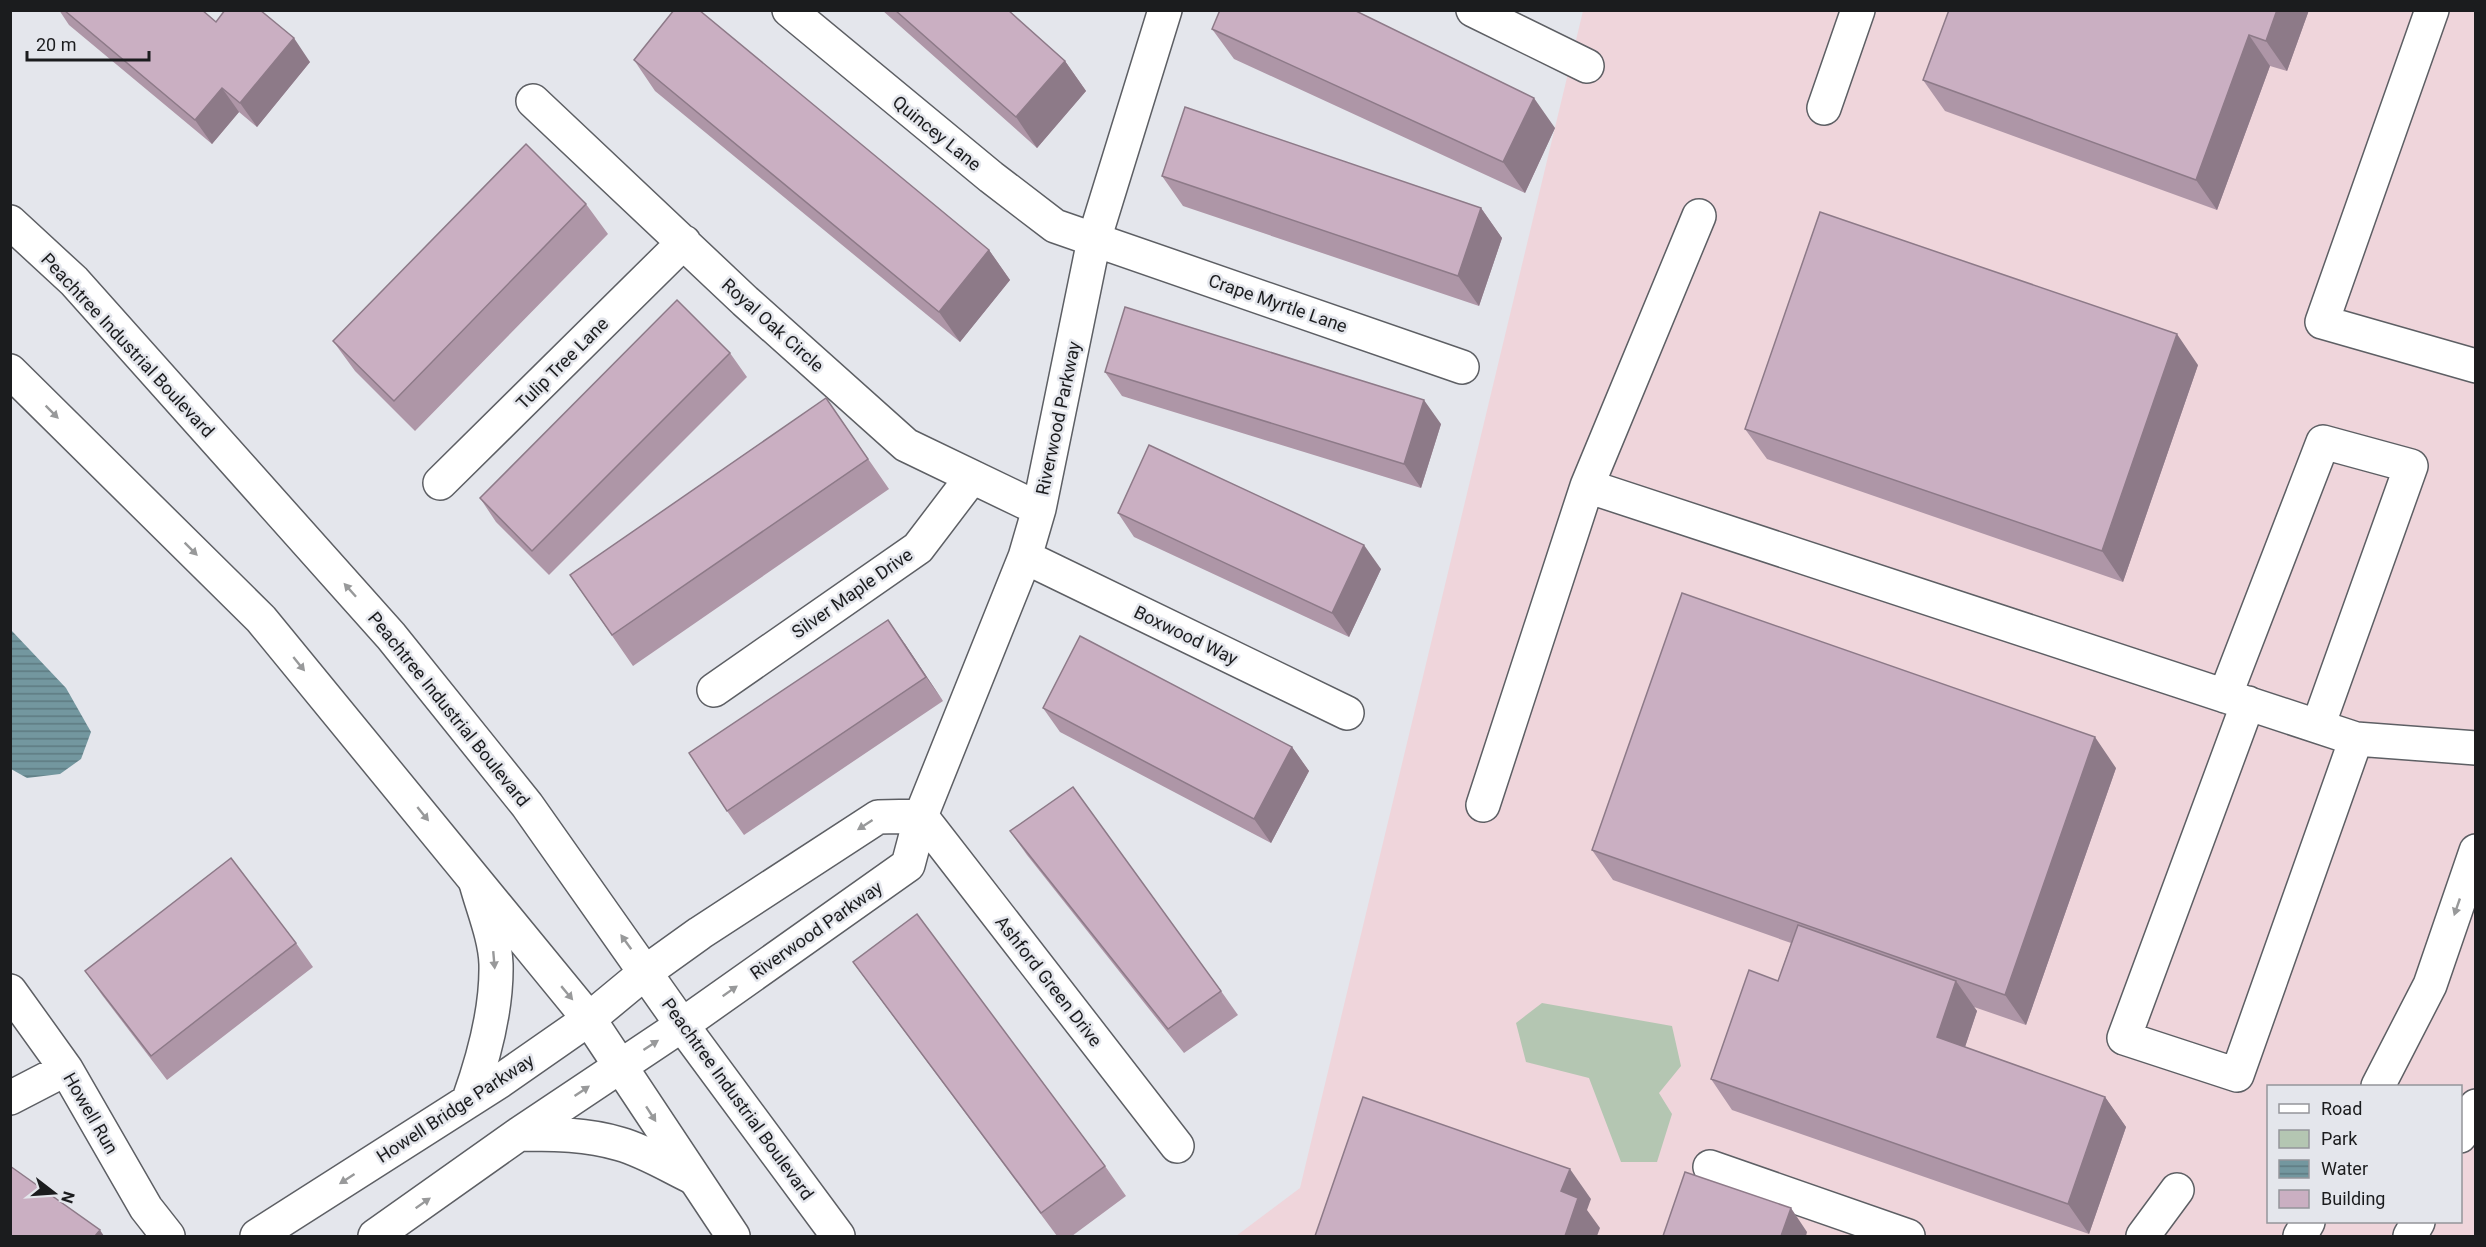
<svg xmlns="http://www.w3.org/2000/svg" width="2486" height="1247" font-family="Roboto,sans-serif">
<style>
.commercial{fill:#efd5db;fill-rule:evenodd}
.green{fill:#b4c6b2}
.water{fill:url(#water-rules)}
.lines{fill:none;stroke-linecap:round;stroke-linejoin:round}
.minor-casing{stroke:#5d5f64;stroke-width:36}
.highway-casing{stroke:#5d5f64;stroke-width:36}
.minor{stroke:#fff;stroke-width:33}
.highway{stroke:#fff;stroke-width:33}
.wall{fill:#ae96a7}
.shaded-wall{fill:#8d7a88}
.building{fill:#caafc2;stroke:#8d7a88;stroke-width:1.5}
.oneway{fill:#98999a}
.labels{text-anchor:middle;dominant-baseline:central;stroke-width:5;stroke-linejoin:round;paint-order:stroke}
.street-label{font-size:18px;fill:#1b1c1e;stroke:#e4e6ec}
</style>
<defs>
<pattern id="water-rules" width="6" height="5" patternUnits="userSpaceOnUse" patternTransform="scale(1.5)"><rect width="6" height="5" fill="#73979f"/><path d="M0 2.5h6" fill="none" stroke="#5e7a81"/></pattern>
</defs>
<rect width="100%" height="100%" fill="#e4e6ec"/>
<path class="commercial" d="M 1583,11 L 2475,11 L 2475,1236 L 1236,1236 L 1300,1188 ZM 2268,1086 L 2460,1086 L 2460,1222 L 2268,1222 Z"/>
<path class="green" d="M 1542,1003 L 1672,1026 L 1681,1066 L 1659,1093 L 1672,1114 L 1657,1162 L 1621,1162 L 1589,1078 L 1526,1062 L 1516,1023 Z"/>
<path class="water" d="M 11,630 L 66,688 L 91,732 L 81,759 L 60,774 L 27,778 L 11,769 Z"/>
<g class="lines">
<g class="minor-casing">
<path id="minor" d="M 789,10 L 991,177 L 1055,226 L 1462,367
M 1473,10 L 1587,66
M 2432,10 L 2322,322 L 2476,366
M 533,101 L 745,301 L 906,445 L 1039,509
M 1824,108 L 1858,10
M 440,483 L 684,242
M 1587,486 L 1699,216
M 1025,557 L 1347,713
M 714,690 L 918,548 L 972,477
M 2225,696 L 2323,442 L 2411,466 L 2318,726
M 2248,703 L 2124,1038 L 2237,1075 L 2356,739
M 1483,805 L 1587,486 L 2356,739 L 2476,748
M 921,816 L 1177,1146
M 10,991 L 66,1069 L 146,1208 L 168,1236
M 2378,1086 L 2430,985 L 2476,851
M 10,1098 L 66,1069
M 469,1099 C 484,1057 497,1009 496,964 C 495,937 483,909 476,883
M 519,1134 C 554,1134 587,1134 620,1144 C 645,1151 669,1166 692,1177
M 2460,1136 L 2476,1106
M 1710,1167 L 1908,1236
M 257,1236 L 500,1081 L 589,1019 L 647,971 L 700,933 L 878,817 L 921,816
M 375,1236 L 519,1134 L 682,1025 L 908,865 L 921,816 L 1025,557 L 1039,509 L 1094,240 L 1165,10
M 2143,1236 L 2177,1190
M 2300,1236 L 2308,1222
M 2410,1236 L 2418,1222"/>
</g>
<g class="highway-casing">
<path id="highway" d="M 10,222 L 74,281 L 391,636 L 527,805 L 682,1025 L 838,1236
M 10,371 L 261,619 L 589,1019 L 733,1236"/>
</g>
<use href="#minor" class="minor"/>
<use href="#highway" class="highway"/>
</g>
<path class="wall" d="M 59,10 L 202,10 L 216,22 L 310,62 L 257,127 L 239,112 L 212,144 L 69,25 Z
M 882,10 L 1008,10 L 1065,61 L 1086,91 L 1037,148 Z
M 1949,10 L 2309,10 L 2287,71 L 2270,66 L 2217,210 L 1945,111 L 1923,80 Z
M 1212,29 L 1555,128 L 1525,193 L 1234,59 Z
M 634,60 L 989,250 L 1010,280 L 960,342 L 655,91 Z
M 1162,176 L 1481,208 L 1502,238 L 1479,306 L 1183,206 Z
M 586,204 L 608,234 L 415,431 L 355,371 L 333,341 Z
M 730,353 L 747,377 L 549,575 L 496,522 L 480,498 Z
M 2198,365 L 2123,582 L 1767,459 L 1745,429 Z
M 1105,372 L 1441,424 L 1421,488 L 1122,396 Z
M 826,398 L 889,489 L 633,666 L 570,575 Z
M 1118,513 L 1381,569 L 1349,637 L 1134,537 Z
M 905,644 L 943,701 L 744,835 L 727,811 Z
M 1043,708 L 1292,747 L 1309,771 L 1271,843 L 1060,732 Z
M 2116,768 L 2026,1025 L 1974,1007 L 1977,1011 L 1965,1047 L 2105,1097 L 2126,1127 L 2089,1234 L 1732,1110 L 1711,1079 L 1778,981 L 1791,943 L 1613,880 L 1592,850 Z
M 1010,831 L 1221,991 L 1238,1015 L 1184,1053 L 1027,855 Z
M 296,943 L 313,967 L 167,1080 L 102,995 L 85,971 Z
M 853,962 L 1105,1166 L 1126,1196 L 1072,1236 L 1057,1236 L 875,992 Z"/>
<path class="shaded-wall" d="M 2277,10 L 2309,10 L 2287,71 L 2266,41 Z
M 2249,35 L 2270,66 L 2217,210 L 2196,180 Z
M 294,38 L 310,62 L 257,127 L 240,103 Z
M 1065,61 L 1086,91 L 1037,148 L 1016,117 Z
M 222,88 L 239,112 L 212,144 L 195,120 Z
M 1534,98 L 1555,128 L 1525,193 L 1503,162 Z
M 1481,208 L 1502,238 L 1479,306 L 1458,276 Z
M 989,250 L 1010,280 L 960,342 L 939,312 Z
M 2177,334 L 2198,365 L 2123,582 L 2102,551 Z
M 1424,400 L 1441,424 L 1421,488 L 1404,464 Z
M 1364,545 L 1381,569 L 1349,637 L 1332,613 Z
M 888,620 L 905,644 L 943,701 L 926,677 Z
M 2095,737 L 2116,768 L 2026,1025 L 2005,995 Z
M 1292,747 L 1309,771 L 1271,843 L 1254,819 Z
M 1956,981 L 1977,1011 L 1958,1068 L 1937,1037 Z
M 2105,1097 L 2126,1127 L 2089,1234 L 2068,1204 Z
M 1570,1169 L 1591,1199 L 1587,1210 L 1600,1228 L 1597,1236 L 1565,1236 L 1561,1191 Z
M 1791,1208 L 1807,1232 L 1806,1236 L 1781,1236 Z
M 100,1230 L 104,1236 L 95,1236 Z"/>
<path class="building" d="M 64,10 L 202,10 L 216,22 L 225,10 L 260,10 L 294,38 L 240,103 L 222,88 L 195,120 Z
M 674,10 L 699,10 L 989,250 L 939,312 L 634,60 Z
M 895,10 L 1008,10 L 1065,61 L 1016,117 Z
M 1220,10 L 1354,10 L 1534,98 L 1503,162 L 1212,29 Z
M 1949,10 L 2277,10 L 2266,41 L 2249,35 L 2196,180 L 1923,80 Z
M 1185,107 L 1481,208 L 1458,276 L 1162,176 Z
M 526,144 L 586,204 L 394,401 L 333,341 Z
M 1820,212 L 2177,334 L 2102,551 L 1745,429 Z
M 677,300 L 730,353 L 532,551 L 480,498 Z
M 1125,307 L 1424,400 L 1404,464 L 1105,372 Z
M 826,398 L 868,459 L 612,635 L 570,575 Z
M 1149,445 L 1364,545 L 1332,613 L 1118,513 Z
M 1682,593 L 2095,737 L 2005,995 L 1592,850 Z
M 888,620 L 926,677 L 727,811 L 689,753 Z
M 1080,636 L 1292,747 L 1254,819 L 1043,708 Z
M 1073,787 L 1221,991 L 1168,1029 L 1010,831 Z
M 231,858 L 296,943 L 151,1056 L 85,971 Z
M 917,914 L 1105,1166 L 1041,1213 L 853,962 Z
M 1798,925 L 1956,981 L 1937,1037 L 2105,1097 L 2068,1204 L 1711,1079 L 1749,970 L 1778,981 Z
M 1363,1097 L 1570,1169 L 1561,1191 L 1578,1198 L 1565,1236 L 1315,1236 Z
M 10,1166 L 100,1230 L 95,1236 L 10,1236 Z
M 1685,1172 L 1791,1208 L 1781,1236 L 1663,1236 Z"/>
<defs><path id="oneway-solid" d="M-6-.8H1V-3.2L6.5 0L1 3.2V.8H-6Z" transform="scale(1.5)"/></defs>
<g class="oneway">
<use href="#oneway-solid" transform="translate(52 412) rotate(45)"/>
<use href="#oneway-solid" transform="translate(191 549) rotate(45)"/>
<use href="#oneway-solid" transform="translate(350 590) rotate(-132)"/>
<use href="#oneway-solid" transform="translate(299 664) rotate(51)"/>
<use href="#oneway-solid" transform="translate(423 814) rotate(51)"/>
<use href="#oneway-solid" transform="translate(865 825) rotate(147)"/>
<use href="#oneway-solid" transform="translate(2457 907) rotate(109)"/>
<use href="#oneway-solid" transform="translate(626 942) rotate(-126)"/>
<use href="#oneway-solid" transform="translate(494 960) rotate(85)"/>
<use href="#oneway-solid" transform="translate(730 991) rotate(-35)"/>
<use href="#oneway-solid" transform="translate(567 993) rotate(50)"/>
<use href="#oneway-solid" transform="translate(651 1045) rotate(-33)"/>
<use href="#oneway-solid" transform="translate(582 1091) rotate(-34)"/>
<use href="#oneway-solid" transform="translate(651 1114) rotate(57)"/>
<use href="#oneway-solid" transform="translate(347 1179) rotate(147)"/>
<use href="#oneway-solid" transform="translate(423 1203) rotate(-35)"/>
</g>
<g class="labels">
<g class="street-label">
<text transform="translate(937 133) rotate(39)">Quincey Lane</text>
<text transform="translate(1278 303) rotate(19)">Crape Myrtle Lane</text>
<text transform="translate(773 325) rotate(42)">Royal Oak Circle</text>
<text transform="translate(128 345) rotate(47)">Peachtree Industrial Boulevard</text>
<text transform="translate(562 363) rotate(-45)">Tulip Tree Lane</text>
<text transform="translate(1058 418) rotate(-78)">Riverwood Parkway</text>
<text transform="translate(852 593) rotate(-35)">Silver Maple Drive</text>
<text transform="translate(1186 635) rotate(26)">Boxwood Way</text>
<text transform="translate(449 709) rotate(51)">Peachtree Industrial Boulevard</text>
<text transform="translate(816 930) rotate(-35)">Riverwood Parkway</text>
<text transform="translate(1049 981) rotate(52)">Ashford Green Drive</text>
<text transform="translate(738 1099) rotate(54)">Peachtree Industrial Boulevard</text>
<text transform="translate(455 1108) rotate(-33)">Howell Bridge Parkway</text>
<text transform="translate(91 1113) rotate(60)">Howell Run</text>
</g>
</g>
<rect width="2486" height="1247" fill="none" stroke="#1b1c1e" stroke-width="24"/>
<rect x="2267" y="1085" width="195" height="138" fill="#e4e6ec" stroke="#94959a" stroke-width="1.5"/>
<rect x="2279" y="1104" width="30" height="9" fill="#ffffff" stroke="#94959a" stroke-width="1.5"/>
<text x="2321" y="1115" font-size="18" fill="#1b1c1e">Road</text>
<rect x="2279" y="1130" width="30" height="18" fill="#b4c6b2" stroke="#94959a" stroke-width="1.5"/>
<text x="2321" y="1145" font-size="18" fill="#1b1c1e">Park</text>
<rect x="2279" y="1160" width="30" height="18" fill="url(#water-rules)" stroke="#94959a" stroke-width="1.5"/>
<text x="2321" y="1175" font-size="18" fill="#1b1c1e">Water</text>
<rect x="2279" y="1190" width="30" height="18" fill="#caafc2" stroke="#94959a" stroke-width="1.5"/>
<text x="2321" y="1205" font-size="18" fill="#1b1c1e">Building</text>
<g transform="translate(54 1193) rotate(107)" stroke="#e4e6ec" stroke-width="4.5" paint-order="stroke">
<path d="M0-4.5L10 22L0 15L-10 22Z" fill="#1b1c1e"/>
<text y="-9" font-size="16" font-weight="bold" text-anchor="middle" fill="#1b1c1e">N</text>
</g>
<path d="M27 51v9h122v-9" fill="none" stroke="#1b1c1e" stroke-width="3"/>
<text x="36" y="51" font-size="18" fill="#1b1c1e" stroke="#e4e6ec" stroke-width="4.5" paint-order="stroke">20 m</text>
</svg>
